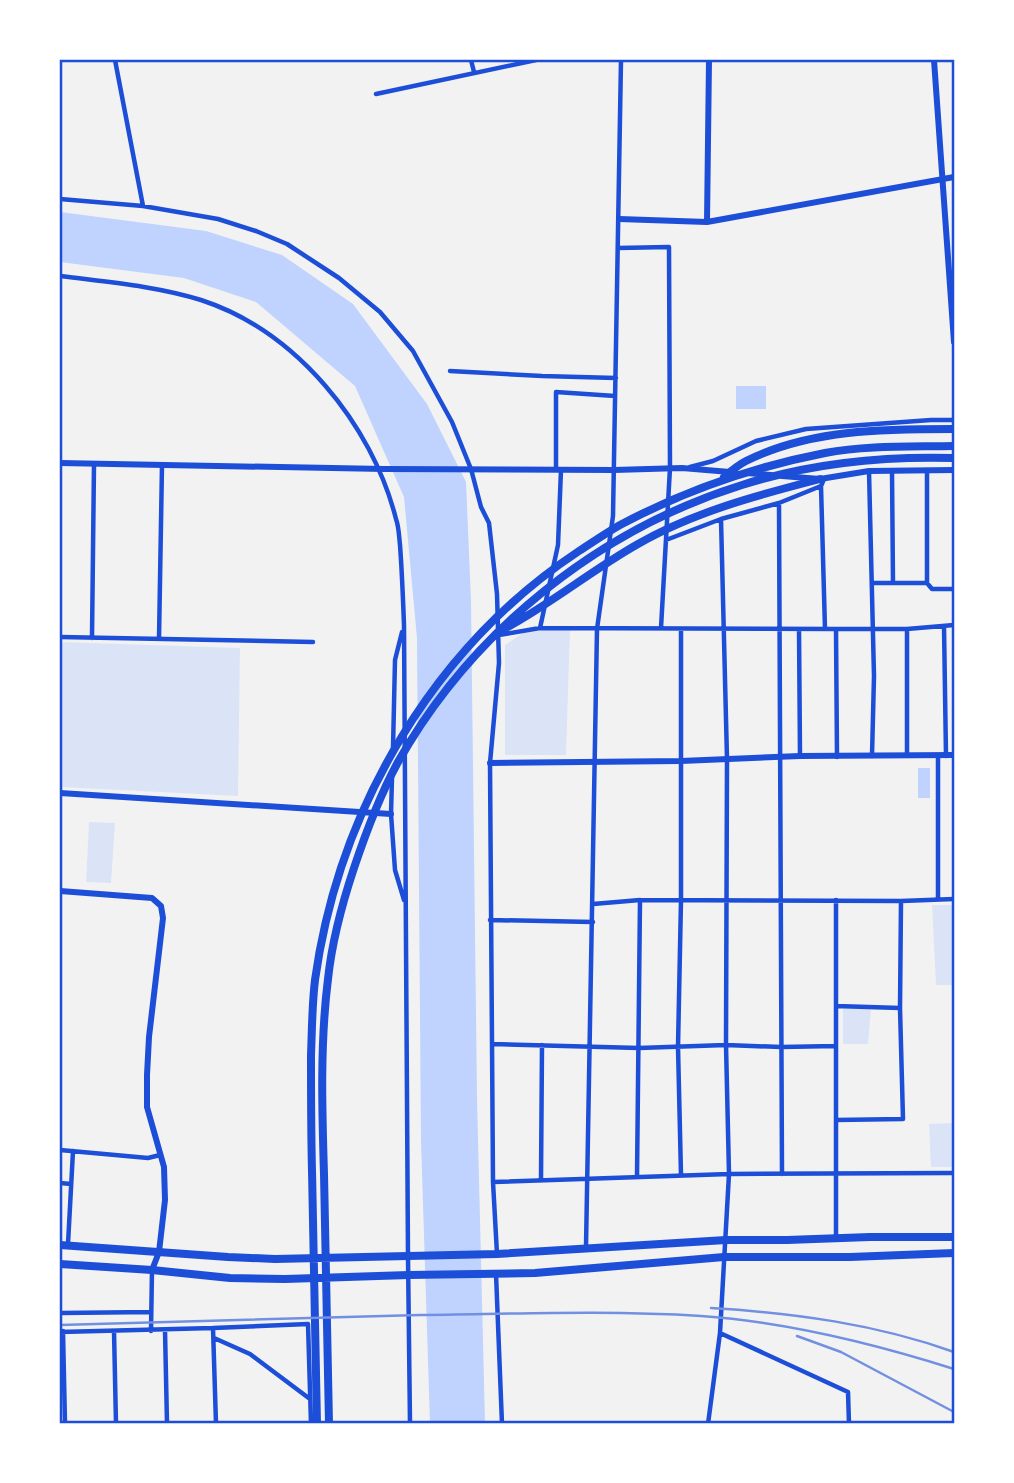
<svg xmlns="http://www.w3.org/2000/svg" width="1014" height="1483" font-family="Figtree,sans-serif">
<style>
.green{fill:#dbe4f7}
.water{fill:#bfd3fe}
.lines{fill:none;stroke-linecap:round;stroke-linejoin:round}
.minor{stroke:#1d4ed8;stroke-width:4.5}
.tertiary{stroke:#1d4ed8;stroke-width:6}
.trunk{stroke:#1d4ed8;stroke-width:8}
.rail{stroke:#7290e2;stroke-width:2.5}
.neatline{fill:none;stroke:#1d4ed8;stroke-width:2.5}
</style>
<rect width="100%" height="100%" fill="#f2f2f2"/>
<path class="green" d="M 540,630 L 570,630 L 566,755 L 505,755 L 505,645 L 523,633 Z
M 60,642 L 240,648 L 238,796 L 60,787 Z
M 89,822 L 115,823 L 111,883 L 86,882 Z
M 932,905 L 954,905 L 954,985 L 936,985 Z
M 843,1007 L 871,1008 L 868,1044 L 843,1044 Z
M 954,1123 L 954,1167 L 931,1167 L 929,1124 Z"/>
<path class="water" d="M 60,212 L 206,231 L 282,255 L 353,304 L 427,404 L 466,482 L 471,601 L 477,1098 L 485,1423 L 430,1423 L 421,1141 L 417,638 L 404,497 L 355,386 L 256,302 L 184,278 L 60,262 Z
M 736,386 L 766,386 L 766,409 L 736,409 Z
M 918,768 L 930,768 L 930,798 L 918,798 Z"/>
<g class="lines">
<path class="minor" d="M 115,60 L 143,206
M 471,60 L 474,72
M 376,94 L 536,60
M 60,199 L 143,206 L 218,219 L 256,231 L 287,244 L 339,278 L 380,312 L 413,351 L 452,422 L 471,469 L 481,507 L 489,523 L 497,594 L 499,663 L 490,763 L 493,1182 L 497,1254
M 618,248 L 669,247 L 670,468 L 661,628
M 60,276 C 107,282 156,286 201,300 C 296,331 372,424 396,519 C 399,527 399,537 400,545 C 402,572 403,598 404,625 L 408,1257 L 410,1424
M 450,371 L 542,376 L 616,378
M 690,467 L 713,461 L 756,441 L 806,429 L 931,420 L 954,420
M 556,469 L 556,392 L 615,396
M 869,471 L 874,676 L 872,756
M 892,471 L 893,583
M 821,486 L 825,629
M 779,503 L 782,1174
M 721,519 L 727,759 L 726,1045 L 729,1174 L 720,1333 L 848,1392 L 849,1424
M 666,540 L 721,519 L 779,503 L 821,486 L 824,479
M 872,583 L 927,583 L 932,589 L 954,589
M 927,583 L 927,470
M 944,626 L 946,756
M 540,628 L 558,545 L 561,470
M 681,629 L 681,900 L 678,1047 L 681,1175
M 799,629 L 800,756
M 836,629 L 837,757
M 907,629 L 907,755
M 499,635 L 540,628 L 836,629 L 907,629 L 954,625
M 60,637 L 313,642
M 92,638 L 94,464
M 159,639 L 162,465
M 393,748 L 395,660 L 402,632
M 392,778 L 391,814 L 395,870 L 404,900
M 938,899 L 938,756
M 836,900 L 836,1237
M 593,904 L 640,900 L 901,901 L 954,899
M 490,920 L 593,922
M 836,1006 L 900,1008
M 492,1044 L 639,1048 L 726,1045 L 781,1047 L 836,1046
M 836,1120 L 903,1119 L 900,1008 L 901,901
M 60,1150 L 148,1158 L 160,1155
M 637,1177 L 640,900
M 541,1179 L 542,1045
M 493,1182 L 729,1174 L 954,1173
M 60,1183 L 71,1184
M 68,1244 L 73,1151
M 586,1247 L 597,629 L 613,516 L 621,60
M 496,1274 L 502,1424
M 60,1313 L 151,1312
M 213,1328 L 308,1324 L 311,1424
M 165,1330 L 167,1424
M 63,1331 L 65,1424
M 114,1331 L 116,1424
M 151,1331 L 152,1270
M 60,1332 L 213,1328 L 216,1424
M 214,1338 L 250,1354 L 310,1399
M 708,1424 L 720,1333"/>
<path class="tertiary" d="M 934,60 L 954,342
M 619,219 L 707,222 L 954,177
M 707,222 L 709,60
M 60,463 L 384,469 L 614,470 L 682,468 L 730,472
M 747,473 L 771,475
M 782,476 L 820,479 L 869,471 L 954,470
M 490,763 L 681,761 L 800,756 L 954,755
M 60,793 L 391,814
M 60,891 L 152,898 L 161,906 L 163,918 L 149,1037 L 147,1075 L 147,1107 L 164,1167 L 165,1200 L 159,1252 L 152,1270"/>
<path class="trunk" d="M 724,477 C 731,471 738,465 746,461 C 810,429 885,429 954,429
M 506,628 C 552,603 592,570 638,544 C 694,512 758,495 820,479
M 60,1245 L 228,1257 L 275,1259 L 497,1254 L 726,1240 L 787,1240 L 870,1237 L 954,1237
M 60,1264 L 152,1270 L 230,1278 L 285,1279 L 409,1275 L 535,1273 L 724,1257 L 850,1257 L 954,1253
M 317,1424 C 315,1339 314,1255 312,1171 C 311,1132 311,1094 311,1055 C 312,1030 312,1005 315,980 C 339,808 434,647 579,551 C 593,542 606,533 620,525 C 684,491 753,467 825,453 C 867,445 912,447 954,446
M 329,1424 C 327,1340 325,1257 324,1174 C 322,1109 320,1043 328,979 C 332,941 342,904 354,868 C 366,832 380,795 398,762 C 472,631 598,530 742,485 C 811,463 883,456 954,458"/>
<path class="rail" d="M 711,1308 C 794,1313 876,1324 954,1352
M 60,1325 C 180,1321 300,1318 420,1315 C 513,1314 607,1310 701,1316 C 787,1322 872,1343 954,1369
M 797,1336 L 841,1352 L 954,1412"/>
</g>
<rect width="1014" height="1483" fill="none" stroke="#ffffff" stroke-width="122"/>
<rect x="61" y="61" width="892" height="1361" class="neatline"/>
</svg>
